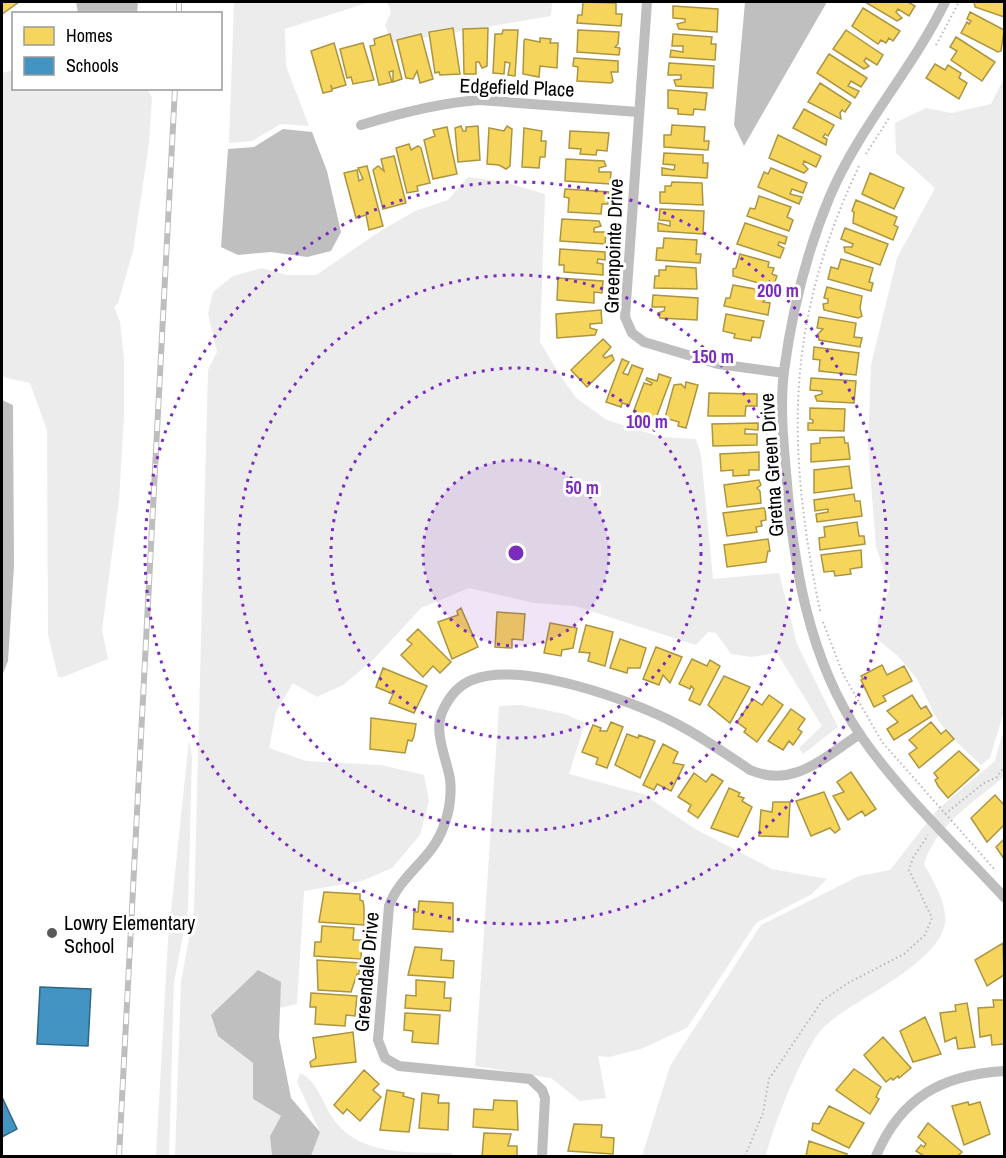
<svg xmlns="http://www.w3.org/2000/svg" width="1006" height="1158" font-family="'Archivo Narrow',sans-serif">
<style>
.green{fill:#ececec}
.water{fill:#bfbfbf}
.homes{fill:#f6d55c;stroke:#ac9540;stroke-width:1.5}
.schools{fill:#4393c3;stroke:#2f6788;stroke-width:1.5}
.lines{fill:none;stroke-linecap:round;stroke-linejoin:round}
.path{stroke:#b9b9b9;stroke-width:2;stroke-dasharray:1.5 3;stroke-linecap:butt}
.minor{stroke:#bebebe;stroke-width:10}
.rail-casing{stroke:#bebebe;stroke-width:6}
.rail{stroke:#fff;stroke-width:4;stroke-dasharray:11;stroke-linecap:butt}
.ring{fill:none;stroke:#7b2cbf;stroke-width:3;stroke-dasharray:3 6}
.poi-dot{fill:#595959;stroke:#fff;stroke-width:2}
.labels{text-anchor:middle;dominant-baseline:central;stroke-width:6;stroke-linejoin:round;paint-order:stroke}
.street-label{font-size:20px;fill:#000;stroke:#fff}
.poi-label{font-size:20px;fill:#000;stroke:#fff;text-anchor:start}
.centre{fill:#7b2cbf;stroke:#fff;stroke-width:3}
.ring-label{font-size:18px;text-anchor:middle;font-weight:bold;fill:#7b2cbf;stroke:#fff;stroke-width:6;stroke-linejoin:round;paint-order:stroke}
</style>
<rect width="100%" height="100%" fill="#fff"/>
<path class="green" d="M 234,2 L 370,2 L 285,29 L 286,66 L 309,126 L 281,124 L 252,141 L 229,143 Z
M 387,2 L 552,2 L 551,16 L 392,43 L 385,25 L 391,12 Z
M 13,70 L 14,88 L 147,89 L 152,97 L 149,143 L 133,251 L 118,303 L 114,307 L 120,322 L 124,359 L 124,415 L 119,500 L 102,630 L 108,659 L 63,677 L 58,677 L 48,634 L 47,430 L 30,383 L 2,377 L 2,73 Z
M 1004,78 L 1004,711 L 990,758 L 981,765 L 949,735 L 937,719 L 917,679 L 898,656 L 877,639 L 878,618 L 890,587 L 876,547 L 868,445 L 871,365 L 897,258 L 935,188 L 896,153 L 895,123 L 926,108 L 952,113 L 991,104 Z
M 468,177 L 505,182 L 545,194 L 540,342 L 560,375 L 576,398 L 607,420 L 661,437 L 696,439 L 701,455 L 713,579 L 779,573 L 797,644 L 838,727 L 803,754 L 799,748 L 822,726 L 777,653 L 751,657 L 731,654 L 716,633 L 708,632 L 696,645 L 575,606 L 534,603 L 469,588 L 421,608 L 373,660 L 343,685 L 317,697 L 293,683 L 276,712 L 269,748 L 306,761 L 381,765 L 424,775 L 429,801 L 420,835 L 392,868 L 362,881 L 304,891 L 297,1004 L 279,1008 L 281,982 L 219,1036 L 253,1063 L 253,1099 L 281,1116 L 270,1136 L 272,1156 L 175,1156 L 181,982 L 194,910 L 208,370 L 217,352 L 208,314 L 213,292 L 233,276 L 262,268 L 287,275 L 316,275 L 382,230 L 415,211 L 448,200 Z
M 521,705 L 565,714 L 585,723 L 569,774 L 643,794 L 697,830 L 772,869 L 827,879 L 812,894 L 756,923 L 687,1028 L 641,1049 L 609,1057 L 598,1056 L 606,1098 L 580,1101 L 551,1078 L 475,1066 L 499,706 Z
M 1004,728 L 1004,777 C 975,801 935,826 924,864 C 932,879 943,896 945,914 C 952,960 850,1000 823,1028 C 803,1049 773,1127 766,1156 L 642,1156 L 670,1066 L 761,925 L 859,876 L 890,870 L 937,810 L 995,761 Z
M 189,740 L 192,757 L 188,909 L 174,982 L 169,1156 L 156,1156 L 168,940 Z
M 300,1073 C 318,1082 321,1100 332,1117 C 358,1157 411,1152 452,1153 L 452,1156 L 311,1156 L 320,1132 L 297,1082 Z"/>
<path class="water" d="M 76,2 L 138,2 L 137,13 L 78,13 Z
M 745,2 L 827,2 L 744,146 L 734,125 Z
M 283,129 L 312,132 L 327,171 L 341,232 L 331,251 L 307,257 L 271,252 L 238,255 L 221,247 L 228,149 L 254,147 Z
M 2,400 L 13,405 L 14,566 L 8,661 L 2,676 Z
M 258,970 L 281,982 L 279,1037 L 291,1098 L 320,1132 L 311,1156 L 272,1156 L 270,1136 L 281,1116 L 253,1099 L 253,1063 L 218,1036 L 211,1015 Z"/>
<path class="homes" d="M 2,2 L 19,2 L 2,14 Z
M 583,2 L 616,3 L 616,14 L 622,14 L 621,26 L 577,23 L 578,15 L 582,15 Z
M 865,2 L 908,2 L 915,6 L 909,16 L 898,9 L 896,12 L 902,18 L 897,21 Z
M 974,2 L 1004,2 L 1004,17 L 975,7 Z
M 673,6 L 718,9 L 717,32 L 679,29 L 677,24 L 685,22 L 685,19 L 673,18 Z
M 863,8 L 900,31 L 893,41 L 889,38 L 886,43 L 881,40 L 878,44 L 852,26 Z
M 970,12 L 1004,30 L 1001,51 L 998,52 L 961,33 L 967,22 L 969,24 L 971,21 L 967,19 Z
M 453,28 L 460,74 L 440,75 L 439,72 L 435,73 L 429,32 Z
M 488,28 L 487,66 L 482,68 L 479,62 L 476,62 L 476,74 L 464,74 L 463,29 Z
M 503,30 L 518,30 L 515,76 L 508,75 L 510,63 L 505,62 L 504,74 L 493,73 L 495,34 L 502,34 Z
M 578,30 L 619,32 L 618,44 L 615,47 L 620,48 L 619,55 L 577,52 Z
M 846,30 L 883,55 L 877,65 L 866,58 L 864,61 L 869,66 L 864,69 L 833,49 Z
M 390,34 L 402,79 L 393,82 L 393,71 L 389,72 L 392,82 L 379,85 L 370,46 L 375,45 L 374,39 Z
M 421,34 L 433,79 L 420,83 L 417,71 L 413,79 L 406,78 L 397,40 Z
M 673,34 L 712,37 L 711,44 L 716,44 L 715,60 L 670,57 L 671,50 L 683,52 L 683,46 L 672,46 Z
M 956,37 L 995,62 L 982,81 L 951,60 L 957,51 L 950,47 Z
M 540,38 L 551,39 L 550,43 L 558,43 L 557,68 L 540,66 L 539,77 L 523,74 L 524,41 L 525,39 L 540,42 Z
M 334,43 L 346,85 L 332,89 L 331,85 L 332,91 L 323,93 L 311,51 Z
M 363,43 L 374,80 L 353,84 L 351,77 L 347,78 L 340,49 Z
M 829,54 L 867,78 L 861,87 L 851,81 L 848,86 L 859,91 L 855,98 L 817,73 Z
M 574,58 L 618,61 L 618,72 L 611,72 L 613,81 L 611,83 L 577,81 L 578,67 L 573,66 Z
M 669,63 L 714,66 L 713,88 L 676,86 L 674,80 L 681,79 L 681,75 L 668,75 Z
M 935,64 L 945,70 L 948,65 L 961,73 L 959,78 L 967,83 L 959,99 L 926,78 Z
M 820,83 L 851,103 L 845,112 L 842,110 L 840,113 L 841,119 L 808,102 Z
M 668,90 L 707,93 L 705,110 L 694,109 L 693,115 L 678,114 L 678,109 L 668,108 Z
M 804,109 L 834,125 L 828,136 L 825,134 L 823,137 L 827,139 L 826,145 L 793,128 Z
M 672,125 L 705,127 L 704,141 L 709,141 L 708,150 L 664,147 L 664,135 L 671,135 Z
M 461,126 L 463,131 L 466,131 L 466,127 L 478,126 L 480,160 L 458,162 L 455,128 Z
M 507,126 L 512,129 L 510,166 L 506,169 L 499,165 L 487,164 L 489,128 L 504,131 Z
M 447,127 L 457,174 L 433,179 L 424,140 L 435,136 L 433,130 Z
M 524,128 L 542,131 L 541,141 L 546,141 L 545,157 L 540,157 L 539,168 L 522,167 Z
M 570,131 L 609,133 L 607,151 L 597,150 L 596,155 L 580,154 L 581,149 L 569,148 Z
M 778,135 L 821,156 L 816,167 L 804,161 L 803,164 L 808,169 L 804,173 L 769,158 Z
M 409,144 L 411,150 L 418,146 L 421,148 L 430,183 L 417,186 L 418,191 L 407,193 L 396,148 Z
M 664,153 L 703,155 L 703,163 L 708,163 L 707,178 L 662,175 L 662,168 L 674,170 L 675,165 L 663,164 Z
M 394,156 L 406,203 L 383,209 L 373,170 L 378,166 L 384,171 L 381,159 Z
M 566,159 L 604,161 L 606,166 L 599,168 L 599,172 L 611,172 L 610,184 L 565,181 Z
M 367,166 L 383,226 L 369,230 L 366,215 L 356,218 L 344,173 L 357,170 L 359,181 L 363,179 L 358,168 Z
M 771,168 L 807,183 L 803,193 L 792,189 L 790,194 L 802,197 L 799,204 L 758,187 L 764,172 L 768,174 Z
M 870,173 L 904,188 L 894,209 L 862,194 Z
M 672,182 L 702,183 L 703,205 L 660,203 L 660,192 L 665,192 L 665,186 L 671,186 Z
M 565,189 L 609,192 L 608,204 L 602,204 L 601,214 L 568,212 L 569,198 L 564,197 Z
M 759,196 L 791,207 L 787,217 L 793,220 L 789,231 L 747,216 L 750,208 L 755,209 Z
M 856,200 L 897,217 L 894,225 L 898,227 L 893,240 L 853,223 L 854,212 L 852,211 Z
M 660,209 L 704,211 L 703,234 L 658,231 L 658,223 L 670,226 L 670,221 L 659,220 Z
M 562,219 L 599,221 L 601,226 L 594,228 L 594,232 L 606,232 L 605,244 L 560,241 Z
M 745,223 L 787,237 L 785,244 L 779,242 L 778,245 L 784,248 L 780,258 L 737,244 Z
M 845,228 L 888,244 L 880,265 L 845,252 L 844,247 L 852,247 L 853,244 L 841,239 Z
M 664,238 L 697,240 L 696,254 L 701,254 L 700,263 L 656,260 L 657,248 L 663,248 Z
M 560,249 L 605,252 L 605,260 L 598,259 L 597,263 L 603,264 L 603,275 L 564,272 L 564,265 L 559,265 Z
M 740,254 L 769,262 L 768,267 L 774,268 L 772,274 L 777,276 L 773,287 L 733,276 L 733,269 L 736,268 Z
M 841,259 L 873,268 L 869,282 L 873,283 L 871,291 L 828,279 L 831,267 L 838,269 Z
M 666,266 L 696,268 L 697,289 L 654,288 L 655,276 L 659,276 L 659,270 L 666,270 Z
M 558,278 L 603,281 L 602,293 L 594,292 L 594,303 L 557,300 Z
M 733,285 L 766,291 L 767,297 L 763,302 L 770,303 L 768,315 L 724,306 L 726,298 L 730,298 Z
M 827,287 L 862,296 L 860,308 L 862,316 L 858,318 L 824,310 L 823,304 L 828,303 L 828,299 L 824,298 Z
M 653,295 L 698,298 L 697,320 L 660,318 L 658,313 L 664,311 L 665,307 L 652,307 Z
M 601,310 L 602,323 L 590,324 L 590,328 L 597,330 L 595,335 L 557,338 L 556,314 Z
M 726,314 L 764,321 L 760,338 L 752,337 L 751,341 L 734,338 L 735,334 L 723,331 Z
M 819,317 L 856,323 L 854,337 L 862,338 L 860,347 L 819,340 L 818,334 L 823,329 L 817,328 Z
M 603,339 L 611,347 L 603,356 L 605,358 L 612,355 L 614,360 L 587,387 L 571,370 Z
M 814,347 L 859,353 L 856,375 L 819,371 L 820,360 L 813,359 Z
M 622,359 L 629,362 L 623,373 L 628,375 L 632,365 L 643,369 L 629,405 L 622,403 L 621,407 L 606,402 Z
M 659,374 L 671,378 L 655,421 L 633,413 L 644,383 L 651,385 L 652,383 L 646,380 L 647,378 L 657,381 Z
M 811,378 L 856,381 L 854,403 L 817,401 L 815,396 L 822,394 L 822,391 L 810,390 Z
M 686,382 L 698,385 L 686,428 L 678,426 L 679,422 L 665,418 L 674,385 L 681,384 L 685,388 Z
M 709,393 L 757,394 L 757,406 L 746,406 L 745,416 L 708,416 Z
M 810,408 L 845,409 L 844,431 L 808,430 L 808,423 L 813,423 L 813,420 L 810,419 Z
M 758,423 L 758,430 L 745,429 L 745,434 L 757,434 L 757,445 L 713,446 L 712,424 Z
M 844,437 L 845,443 L 848,443 L 850,459 L 811,462 L 811,444 L 820,443 L 820,438 Z
M 759,452 L 759,470 L 749,470 L 749,475 L 733,476 L 733,470 L 721,471 L 720,454 Z
M 849,466 L 852,488 L 814,493 L 814,470 Z
M 759,480 L 761,485 L 757,488 L 760,491 L 761,503 L 727,507 L 724,485 Z
M 854,494 L 855,501 L 860,501 L 862,516 L 817,522 L 816,514 L 828,512 L 828,509 L 815,511 L 814,500 Z
M 765,508 L 766,520 L 761,521 L 762,526 L 756,527 L 757,532 L 727,536 L 723,513 Z
M 857,522 L 859,536 L 864,536 L 865,544 L 820,550 L 819,538 L 825,537 L 824,527 Z
M 768,539 L 770,551 L 768,551 L 766,562 L 727,567 L 724,545 Z
M 861,550 L 862,567 L 850,569 L 851,574 L 835,576 L 834,571 L 824,572 L 821,555 Z
M 461,608 L 478,647 L 452,659 L 438,622 L 458,615 L 457,611 Z
M 497,612 L 525,614 L 523,640 L 512,639 L 512,648 L 495,647 Z
M 550,623 L 577,628 L 573,648 L 562,650 L 561,656 L 544,653 Z
M 586,625 L 613,632 L 605,666 L 588,661 L 590,653 L 579,652 Z
M 418,629 L 451,662 L 440,673 L 433,666 L 423,677 L 401,655 L 412,644 L 407,640 Z
M 620,639 L 646,648 L 640,668 L 628,668 L 627,673 L 610,668 Z
M 656,647 L 682,657 L 670,683 L 663,675 L 659,685 L 643,679 Z
M 692,659 L 707,666 L 710,660 L 720,666 L 700,705 L 689,700 L 694,689 L 691,686 L 690,689 L 679,684 Z
M 882,665 L 887,675 L 904,666 L 912,681 L 883,696 L 886,701 L 874,707 L 861,680 L 863,679 L 861,676 Z
M 383,668 L 427,686 L 414,713 L 389,703 L 393,694 L 376,687 Z
M 724,676 L 750,687 L 730,723 L 708,705 Z
M 769,695 L 783,705 L 757,742 L 744,732 L 746,729 L 737,722 L 753,699 L 762,705 Z
M 912,695 L 921,709 L 926,706 L 932,716 L 894,740 L 887,729 L 898,722 L 887,711 Z
M 791,709 L 805,719 L 798,729 L 802,732 L 793,745 L 789,741 L 783,750 L 768,741 Z
M 371,718 L 416,724 L 414,736 L 412,741 L 408,740 L 405,753 L 370,749 Z
M 611,722 L 623,727 L 607,768 L 596,764 L 598,758 L 582,752 L 593,725 L 601,728 L 600,731 L 607,731 Z
M 931,722 L 941,734 L 946,730 L 954,739 L 919,768 L 909,754 L 917,748 L 909,740 Z
M 627,734 L 638,738 L 639,735 L 655,741 L 640,778 L 615,765 Z
M 663,744 L 678,752 L 673,763 L 684,765 L 671,791 L 657,784 L 654,790 L 643,785 Z
M 959,751 L 979,770 L 948,798 L 938,786 L 935,780 L 938,778 L 934,773 Z
M 851,772 L 876,809 L 865,816 L 862,811 L 848,820 L 833,796 L 844,792 L 837,782 Z
M 694,773 L 706,782 L 712,774 L 723,781 L 698,818 L 688,811 L 691,805 L 678,797 Z
M 729,788 L 740,793 L 738,796 L 744,798 L 742,801 L 752,807 L 738,837 L 711,828 Z
M 824,792 L 840,829 L 835,833 L 830,828 L 811,836 L 796,801 Z
M 995,795 L 1004,805 L 1004,825 L 987,842 L 971,818 Z
M 773,802 L 790,802 L 788,837 L 759,836 L 761,810 L 772,812 Z
M 1004,839 L 1004,859 L 996,847 Z
M 324,892 L 360,894 L 360,900 L 363,901 L 364,907 L 364,925 L 319,922 Z
M 419,901 L 453,903 L 453,932 L 413,929 L 414,912 L 418,912 Z
M 322,926 L 354,928 L 353,940 L 362,940 L 361,959 L 314,956 L 315,942 L 321,942 Z
M 1003,943 L 1004,975 L 987,986 L 975,960 Z
M 415,947 L 442,949 L 441,960 L 454,961 L 453,978 L 408,975 Z
M 317,960 L 360,963 L 359,974 L 357,974 L 351,992 L 318,990 Z
M 416,980 L 445,982 L 444,998 L 451,998 L 450,1011 L 405,1008 L 406,995 L 416,996 Z
M 311,993 L 357,996 L 355,1016 L 346,1015 L 345,1026 L 315,1024 L 316,1007 L 310,1007 Z
M 993,1000 L 1004,1000 L 1004,1044 L 992,1045 L 991,1035 L 980,1037 L 978,1008 L 994,1007 Z
M 967,1003 L 975,1047 L 958,1049 L 956,1037 L 945,1042 L 940,1013 L 956,1011 L 955,1005 Z
M 405,1013 L 440,1015 L 438,1044 L 412,1042 L 413,1031 L 404,1030 Z
M 925,1017 L 941,1054 L 913,1062 L 900,1031 Z
M 353,1032 L 356,1062 L 311,1067 L 310,1062 L 316,1058 L 313,1038 Z
M 883,1037 L 911,1068 L 899,1078 L 898,1076 L 893,1080 L 891,1078 L 886,1082 L 864,1055 Z
M 854,1069 L 881,1087 L 876,1097 L 879,1099 L 870,1114 L 836,1090 Z
M 364,1070 L 379,1084 L 373,1090 L 381,1097 L 360,1121 L 347,1109 L 343,1114 L 334,1105 Z
M 387,1090 L 404,1093 L 403,1096 L 414,1099 L 409,1132 L 380,1130 Z
M 422,1093 L 439,1095 L 438,1103 L 449,1103 L 448,1130 L 419,1128 Z
M 494,1100 L 517,1101 L 518,1130 L 473,1127 L 474,1109 L 493,1110 Z
M 968,1102 L 969,1105 L 980,1102 L 990,1134 L 964,1145 L 952,1106 Z
M 829,1106 L 864,1123 L 849,1148 L 812,1130 L 813,1123 L 819,1124 Z
M 928,1123 L 962,1152 L 958,1156 L 924,1156 L 916,1151 L 921,1145 L 924,1147 L 926,1144 L 918,1137 Z
M 574,1124 L 602,1125 L 601,1137 L 614,1138 L 613,1154 L 568,1151 Z
M 484,1133 L 511,1134 L 508,1146 L 517,1146 L 517,1156 L 482,1156 Z
M 809,1141 L 847,1154 L 846,1156 L 806,1156 Z"/>
<path class="schools" d="M 40,987 L 91,989 L 88,1046 L 37,1044 Z
M 2,1097 L 17,1129 L 2,1137 Z"/>
<g class="lines">
<path class="path" d="M 936,45 L 959,2
M 866,154 L 889,118
M 820,611 C 786,444 785,323 859,166
M 823,622 L 843,674 L 882,742 L 996,871
M 945,814 L 984,783 L 997,777 L 1004,767
M 745,1156 L 763,1113 L 769,1079 L 822,1001 L 848,983 L 904,954 L 925,935 L 932,918 L 909,870 L 913,858 L 928,835"/>
<path class="minor" d="M 647,2 L 625,317 L 632,333 L 644,342 L 718,364 L 784,373
M 945,2 C 912,70 860,126 830,196 C 806,253 792,311 784,371 C 780,404 783,439 786,472 C 793,563 808,659 861,736 C 902,795 956,845 1004,897
M 361,125 C 400,113 438,103 479,100 L 638,112
M 542,1156 L 545,1098 L 542,1090 L 530,1079 L 399,1066 L 385,1058 L 378,1040 L 389,906 C 400,875 432,859 443,828 C 449,814 452,795 450,779 C 446,756 432,730 444,708 C 450,696 459,685 472,680 C 521,660 631,700 677,724 C 702,737 726,754 750,770 C 794,789 824,757 860,734
M 876,1156 C 901,1097 942,1075 1004,1071"/>
<g class="rail-casing">
<path id="rail" d="M 179,14 L 179,2
M 119,1156 L 175,88"/>
</g>
<use href="#rail" class="rail"/>
</g>
<circle cx="516" cy="553" r="93" fill="#7b2cbf" fill-opacity=".12"/>
<g class="ring">
<circle cx="516" cy="553" r="93"/>
<circle cx="516" cy="553" r="185"/>
<circle cx="516" cy="553" r="278"/>
<circle cx="516" cy="553" r="371"/>
</g>
<circle class="poi-dot" cx="52" cy="933" r="6"/>
<g class="labels">
<g class="street-label">
<text transform="translate(517 87) rotate(2)">Edgefield Place</text>
<text transform="translate(613 246) rotate(-88)">Greenpointe Drive</text>
<text transform="translate(771 465) rotate(-94)">Gretna Green Drive</text>
<text transform="translate(366 972) rotate(-85)">Greendale Drive</text>
</g>
<g class="poi-label">
<text x="64" y="922">Lowry Elementary<tspan x="64" dy="23">School</tspan></text>
</g>
</g>
<circle cx="516" cy="553" r="9" class="centre"/>
<g class="ring-label">
<text x="778" y="297">200 m</text>
<text x="713" y="363">150 m</text>
<text x="647" y="428">100 m</text>
<text x="582" y="494">50 m</text>
</g>
<rect width="1006" height="1158" fill="none" stroke="#000000" stroke-width="6"/>
<rect x="12" y="12" width="210" height="78" fill="#ffffff" stroke="#999999" stroke-width="1.5"/>
<rect x="24" y="27" width="30" height="18" fill="#f6d55c" stroke="#999999" stroke-width="1.5"/>
<text x="66" y="42" font-size="18" fill="#000000">Homes</text>
<rect x="24" y="57" width="30" height="18" fill="#4393c3" stroke="#999999" stroke-width="1.5"/>
<text x="66" y="72" font-size="18" fill="#000000">Schools</text>
</svg>
